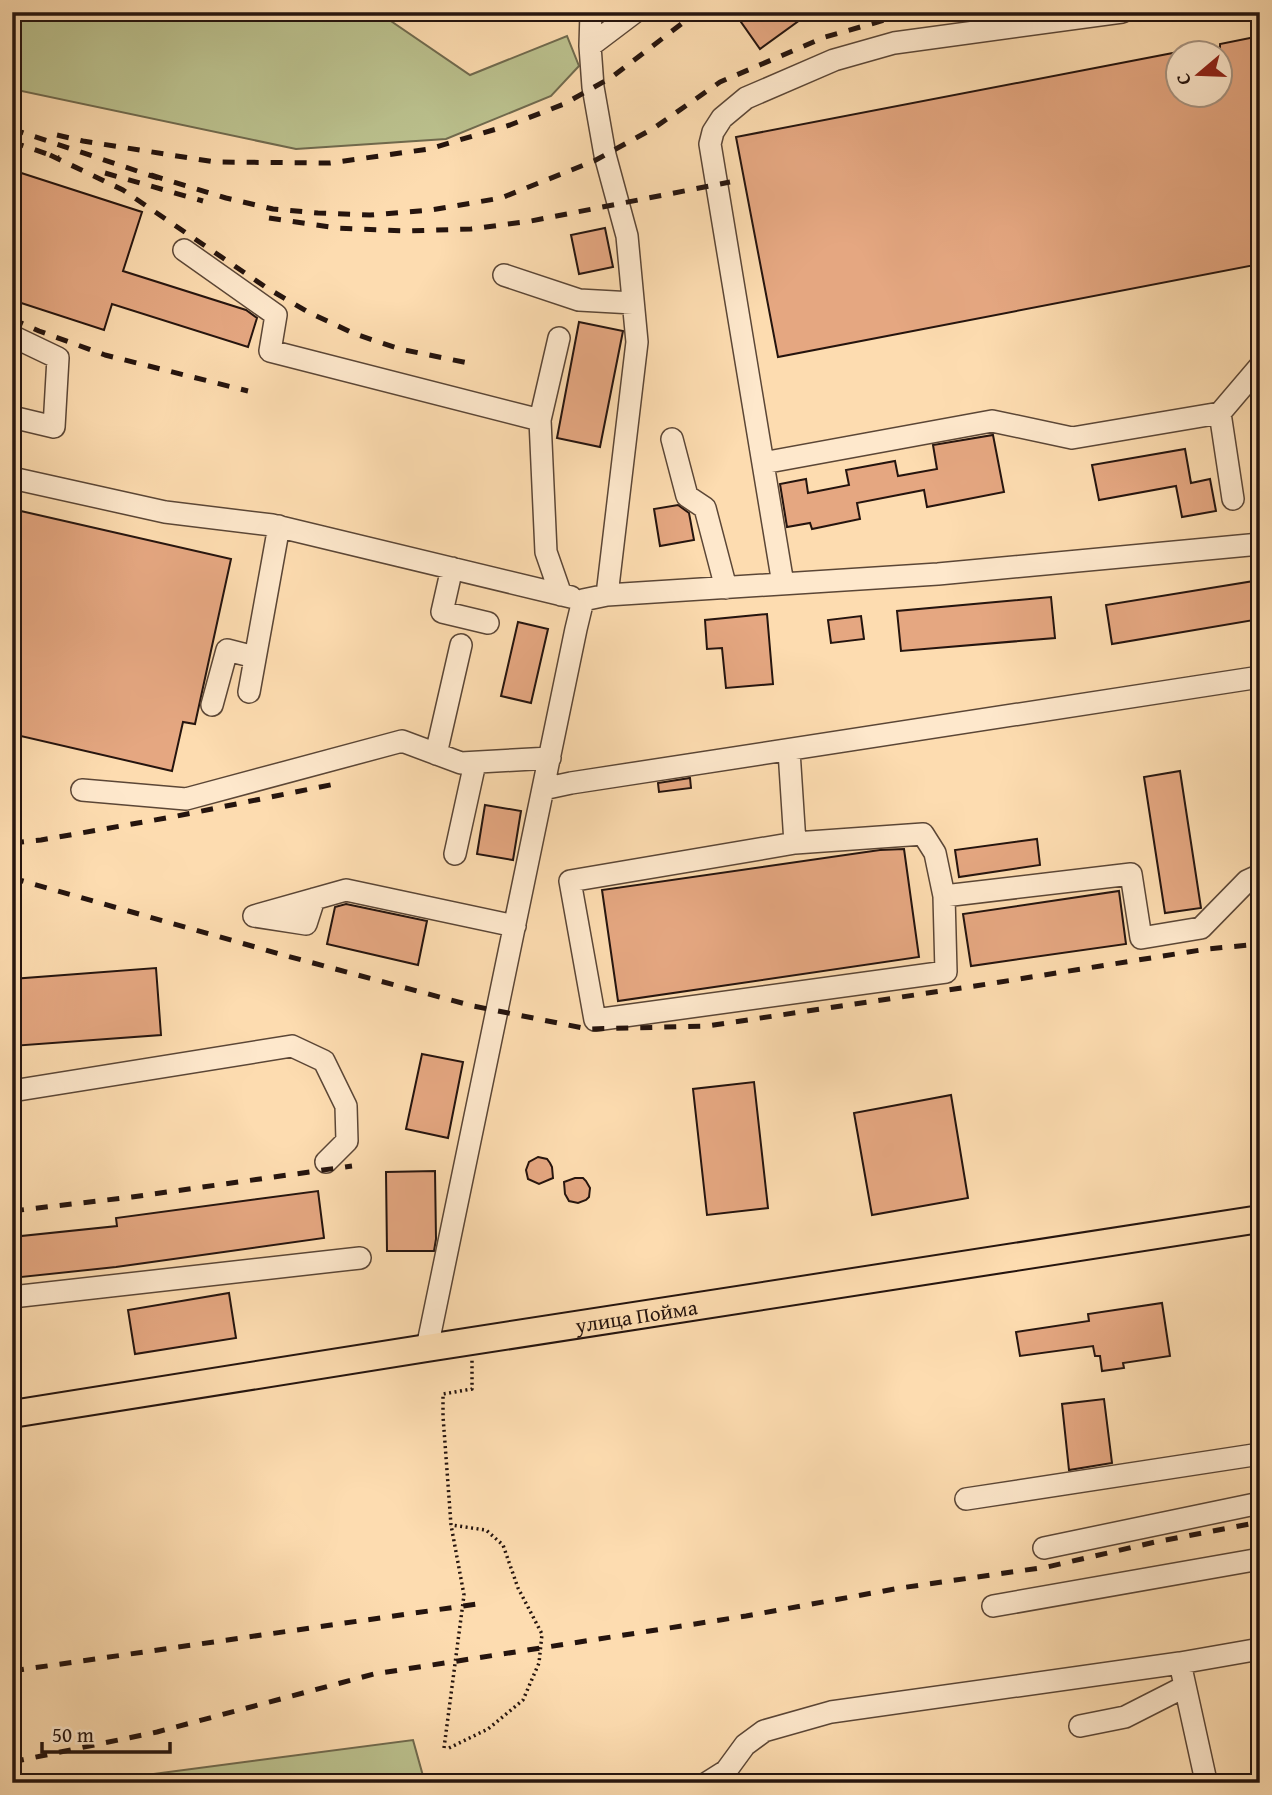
<svg xmlns="http://www.w3.org/2000/svg" width="1272" height="1795" font-family="'Gentium Book Plus',serif">
<style>
.green{fill:#bbc18e;stroke:#706a4e;stroke-width:2}
.building{fill:#e5a781;stroke:#25140e;stroke-width:2}
.lines{fill:none;stroke-linecap:round;stroke-linejoin:round}
.minor-casing{stroke:#5b4636;stroke-width:24}
.major-casing{stroke:#25140e;stroke-width:30}
.path{stroke:#25140e;stroke-width:3.5;stroke-dasharray:2 3.5;stroke-linecap:butt}
.minor{stroke:#fee8cc;stroke-width:21}
.major{stroke:#fddcb0;stroke-width:26}
.rail{stroke:#25140e;stroke-width:5;stroke-dasharray:12 12;stroke-linecap:butt}
.labels{text-anchor:middle;dominant-baseline:central;stroke-width:5;stroke-linejoin:round;paint-order:stroke}
.street-label{font-size:21px;fill:#25140e;stroke:#fee8cc}
</style>
<rect width="100%" height="100%" fill="#fddcb0"/>
<filter id="stains"><feTurbulence type="fractalNoise" baseFrequency=".00286" numOctaves="4"/><feColorMatrix values="0 0 0 0 .2 0 0 0 0 .09 0 0 0 0 .02 0 0 0 .5 -.17"/></filter>
<radialGradient id="worn" r=".72"><stop offset=".6" stop-color="#630" stop-opacity="0"/><stop offset="1" stop-color="#630" stop-opacity=".3"/></radialGradient>
<path class="green" d="M 12,12 L 385,12 L 385,17 L 470,75 L 567,36 L 579,66 L 551,96 L 446,139 L 296,149 L 12,89 Z
M 413,1740 L 425,1783 L 85,1783 Z"/>
<path class="building" d="M 734,12 L 811,12 L 760,49 Z
M 1260,36 L 1260,264 L 778,357 L 736,137 L 1178,52 L 1178,94 L 1220,94 L 1220,44 Z
M 12,170 L 142,212 L 123,271 L 246,310 L 257,318 L 248,347 L 112,304 L 104,330 L 12,300 Z
M 605,228 L 613,267 L 579,274 L 571,235 Z
M 579,322 L 623,331 L 600,447 L 557,438 Z
M 993,435 L 1004,492 L 927,507 L 924,490 L 857,503 L 860,519 L 812,529 L 810,523 L 787,527 L 780,484 L 806,479 L 808,493 L 849,485 L 846,470 L 895,461 L 898,476 L 937,469 L 933,445 Z
M 1185,449 L 1191,483 L 1210,479 L 1216,511 L 1182,517 L 1176,486 L 1099,500 L 1092,465 Z
M 678,505 L 689,513 L 694,540 L 660,546 L 654,509 Z
M 12,509 L 231,559 L 195,724 L 183,722 L 172,771 L 12,734 Z
M 1260,580 L 1260,619 L 1112,644 L 1106,605 Z
M 1051,597 L 1055,638 L 901,651 L 897,611 Z
M 767,614 L 773,684 L 726,688 L 722,648 L 707,649 L 705,620 Z
M 861,616 L 864,639 L 831,643 L 828,620 Z
M 518,622 L 548,629 L 531,703 L 501,696 Z
M 1180,771 L 1201,908 L 1165,913 L 1144,777 Z
M 690,778 L 691,788 L 659,792 L 658,783 Z
M 485,805 L 521,811 L 513,860 L 477,854 Z
M 1037,839 L 1040,865 L 959,877 L 955,850 Z
M 904,849 L 919,957 L 618,1001 L 602,890 L 880,850 Z
M 1119,891 L 1126,944 L 971,966 L 963,914 Z
M 346,904 L 427,921 L 418,965 L 327,944 L 335,907 Z
M 156,968 L 161,1035 L 12,1046 L 12,979 Z
M 422,1054 L 463,1062 L 448,1138 L 406,1129 Z
M 754,1082 L 768,1208 L 707,1215 L 693,1089 Z
M 951,1095 L 968,1198 L 872,1215 L 854,1113 Z
M 538,1157 L 547,1159 L 550,1163 L 552,1167 L 553,1178 L 539,1184 L 528,1179 L 526,1170 L 529,1162 Z
M 435,1171 L 436,1239 L 434,1251 L 387,1251 L 386,1172 Z
M 575,1178 L 583,1178 L 586,1181 L 590,1188 L 589,1197 L 586,1200 L 578,1203 L 569,1201 L 565,1194 L 564,1182 Z
M 318,1191 L 324,1238 L 116,1267 L 12,1278 L 12,1237 L 117,1226 L 116,1218 Z
M 229,1293 L 236,1338 L 135,1354 L 128,1310 Z
M 1162,1303 L 1170,1356 L 1123,1363 L 1124,1368 L 1102,1371 L 1100,1356 L 1095,1356 L 1093,1346 L 1020,1356 L 1016,1332 L 1089,1321 L 1088,1314 Z
M 1104,1399 L 1112,1463 L 1069,1470 L 1062,1404 Z"/>
<g class="lines">
<g class="minor-casing">
<path id="minor" d="M 591,12 L 590,46 L 593,87 L 605,155 L 627,236 L 637,342 L 607,595
M 590,46 L 635,12
M 184,250 L 276,315 L 270,351 L 540,420 L 546,552 L 561,595
M 504,275 L 579,300 L 633,303
M 12,336 L 58,358 L 54,427 L 12,417
M 1220,413 L 1260,366
M 540,420 L 559,338
M 672,439 L 687,496 L 705,508 L 726,588
M 763,463 L 992,421 L 1072,438 L 1220,413 L 1233,499
M 12,478 L 165,512 L 272,525 L 571,597
M 452,568 L 442,612 L 488,623
M 783,584 L 710,144 L 713,132 L 722,118 L 746,98 L 834,60 L 894,43 L 1122,12
M 249,692 L 279,526
M 212,705 L 227,650 L 255,657
M 789,751 L 795,843 L 923,834 L 935,853 L 944,896 L 1131,874 L 1141,938 L 1201,928 L 1247,881 L 1260,875
M 436,754 L 461,645
M 543,789 L 571,783 L 1260,677
M 82,790 L 186,799 L 402,741 L 461,763 L 550,758
M 795,843 L 570,881 L 595,1020 L 946,972 L 944,896
M 455,854 L 475,763
M 314,899 L 306,924 L 254,916 L 346,890 L 515,926
M 12,1091 L 292,1046 L 324,1061 L 346,1106 L 347,1141 L 326,1162
M 12,1297 L 360,1258
M 427,1348 L 576,629 L 583,600 L 607,595 L 938,574 L 1260,544
M 966,1499 L 1260,1454
M 1044,1548 L 1260,1503
M 993,1606 L 1260,1559
M 1180,1663 L 1206,1781
M 1080,1726 L 1125,1717 L 1184,1687
M 707,1783 L 726,1771 L 745,1745 L 764,1731 L 831,1712 L 1180,1663 L 1260,1649"/>
</g>
<g class="major-casing">
<g id="major">
<path id="s1" d="M 12,1414 L 427,1348 L 1260,1219"/>
</g>
</g>
<path class="path" d="M 444,1748 L 464,1595 L 451,1525 L 443,1416 L 443,1394 L 472,1389 L 472,1360
M 449,1748 L 488,1729 L 523,1700 L 539,1663 L 542,1634 L 518,1588 L 503,1545 L 486,1530 L 451,1525"/>
<use href="#minor" class="minor"/>
<use href="#major" class="major"/>
<path class="rail" d="M 12,129 L 158,178
M 57,135 L 83,141 L 215,162 L 330,163 L 429,149 L 510,125 L 564,104 L 612,77 L 697,12
M 12,142 L 59,158
M 50,155 L 123,190 L 267,288 L 308,312 L 355,334 L 400,349 L 473,364
M 105,173 L 203,201
M 151,175 L 226,198 L 273,209 L 318,213 L 370,215 L 431,210 L 501,198 L 594,161 L 654,128 L 720,82 L 825,37 L 913,12
M 269,218 L 337,228 L 408,231 L 471,229 L 531,221 L 730,182
M 12,319 L 39,331 L 105,355 L 248,391
M 12,843 L 41,840 L 172,817 L 340,783
M 12,878 L 287,956 L 473,1006 L 588,1029 L 707,1026 L 975,986 L 1207,949 L 1260,944
M 12,1211 L 132,1197 L 352,1166
M 12,1671 L 484,1603
M 12,1762 L 157,1732 L 374,1674 L 746,1616 L 900,1588 L 1047,1567 L 1155,1542 L 1260,1522"/>
</g>
<g class="labels">
<g class="street-label">
<text stroke="none"><textPath href="#s1" startOffset="632">улица Пойма</textPath></text>
</g>
</g>
<rect width="1272" height="1795" fill="none" stroke="#fddcb0" stroke-width="42"/>
<rect x="14" y="14" width="1244" height="1767" fill="none" stroke="#25140e" stroke-width="3.5"/>
<rect x="21" y="21" width="1230" height="1753" fill="none" stroke="#25140e" stroke-width="2"/>
<g transform="translate(1199 74) rotate(251)"><circle r="33" fill="#fee8cc" stroke="#a79380" stroke-width="2"/>
<path d="M0-5L12 26L0 18L-12 26Z" fill="#8f2418"/>
<text y="-10" font-size="19" font-weight="bold" text-anchor="middle" fill="#25140e">С</text>
</g>
<path d="M42 1742v10h128v-10" fill="none" stroke="#25140e" stroke-width="3.5"/>
<text x="52" y="1742" font-size="21" fill="#25140e" stroke="#fee8cc" stroke-width="5" paint-order="stroke">50 m</text>
<rect width="100%" height="100%" filter="url(#stains)"/>
<rect width="100%" height="100%" fill="url(#worn)"/>
</svg>
